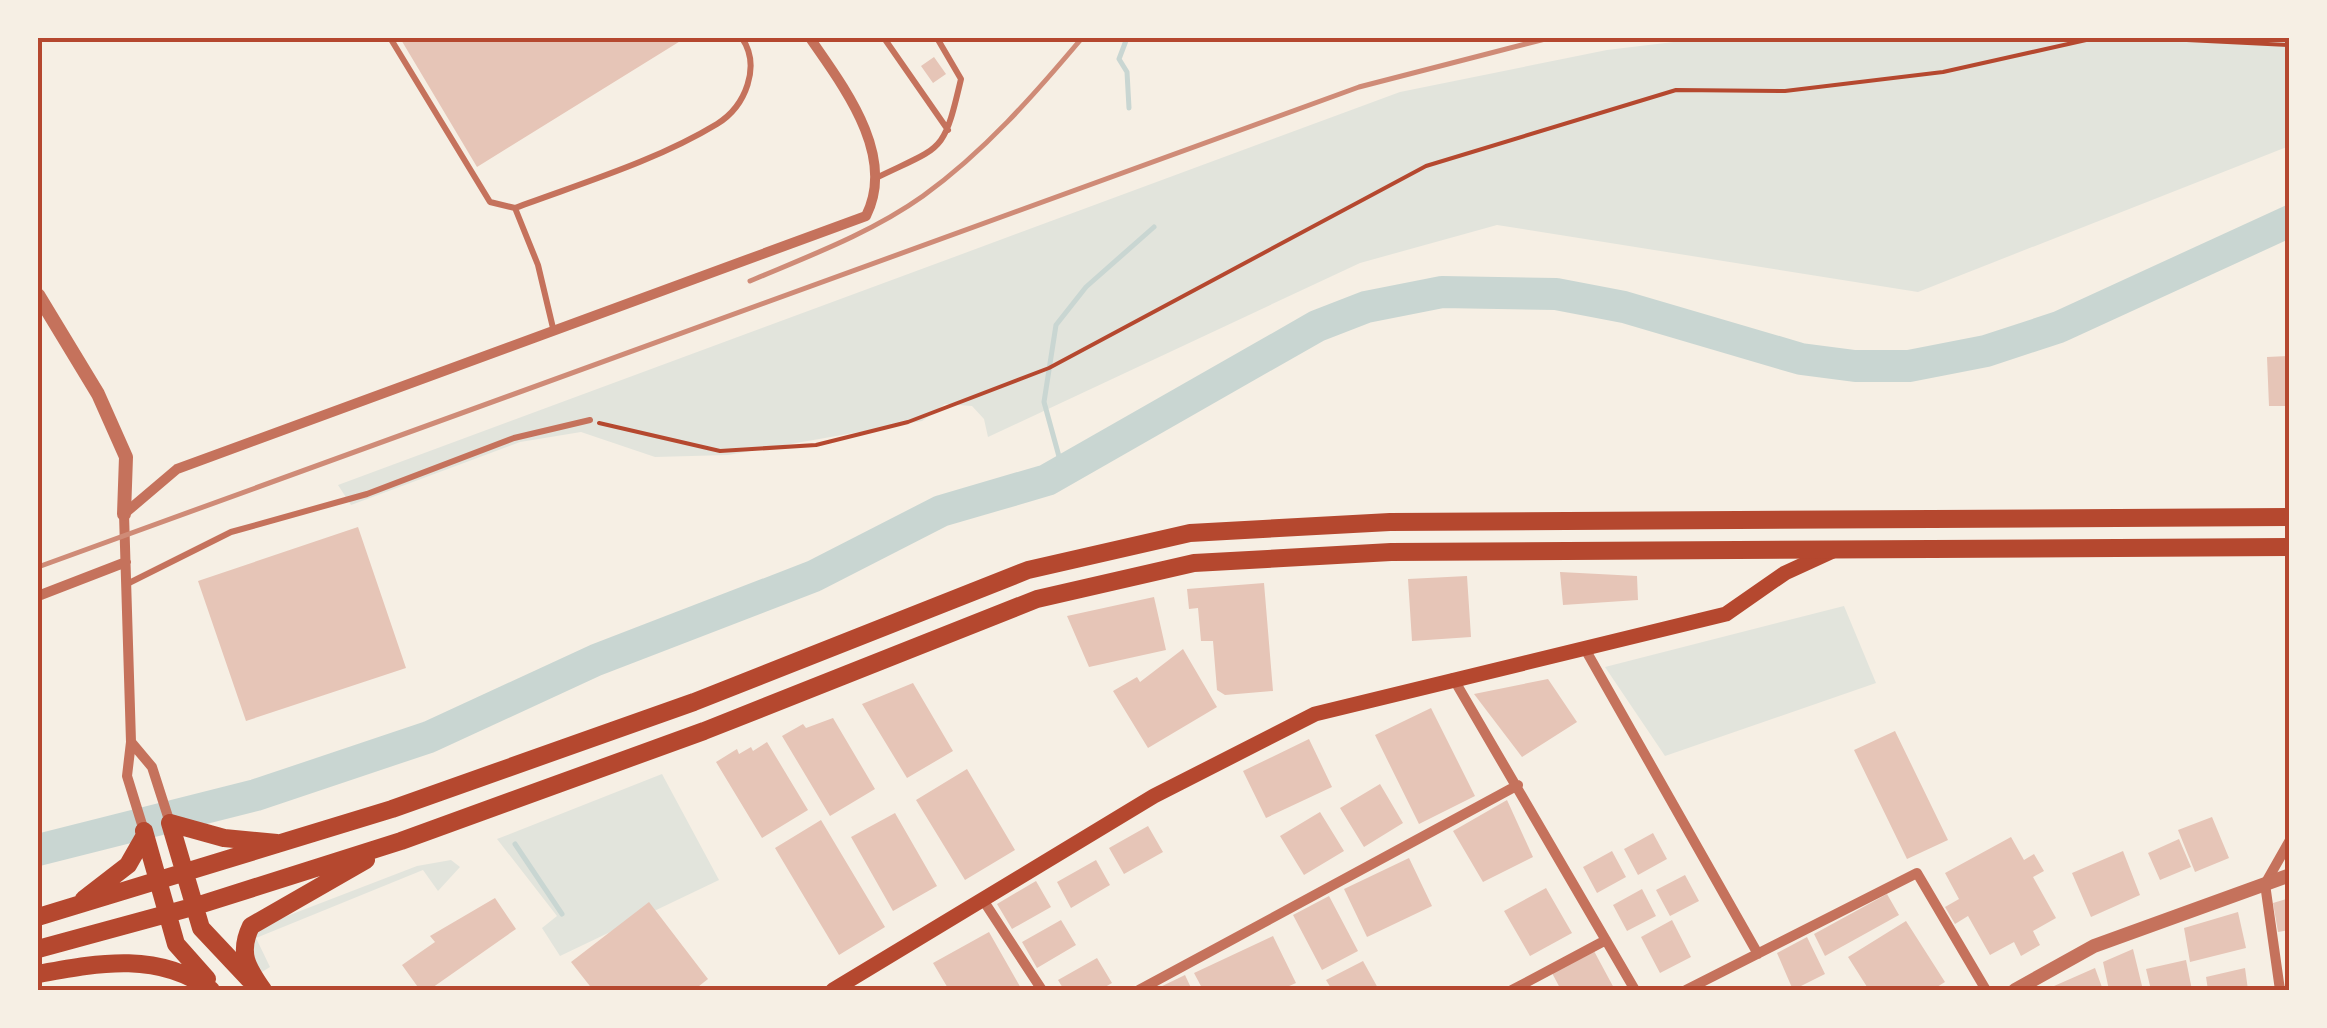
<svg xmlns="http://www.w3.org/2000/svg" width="2327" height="1028" font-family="'Golos Text',sans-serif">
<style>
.green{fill:#e2e4dc}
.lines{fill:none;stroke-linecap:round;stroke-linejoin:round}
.stream{stroke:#c9d6d2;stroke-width:5}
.river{stroke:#c9d6d2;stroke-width:32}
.building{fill:#e6c5b7}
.path{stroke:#b5482f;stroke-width:4}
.service{stroke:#c5725c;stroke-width:6}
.minor{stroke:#c5725c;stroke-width:10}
.tertiary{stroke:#c5725c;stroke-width:14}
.secondary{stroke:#b5482f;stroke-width:15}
.primary{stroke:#b5482f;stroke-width:18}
.rail{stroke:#cf8b77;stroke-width:5}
.neatline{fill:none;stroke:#b5482f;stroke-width:4}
</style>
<rect width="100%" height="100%" fill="#f6efe4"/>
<path class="green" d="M 1707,38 L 2289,38 L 2289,146 L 1918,292 L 1497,225 L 1360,263 L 988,437 L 984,419 L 972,406 L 945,404 L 922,421 L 728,455 L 655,457 L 581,432 L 520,442 L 351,505 L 338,485 L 1400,92 L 1607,50 Z
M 1844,606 L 1876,683 L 1665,756 L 1605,667 Z
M 662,774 L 719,880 L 560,956 L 542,928 L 557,916 L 497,839 Z
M 451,860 L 460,867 L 438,891 L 423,870 L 256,938 L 270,967 L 257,975 L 251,930 L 417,866 Z"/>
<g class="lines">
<path class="stream" d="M 1127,38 L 1119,59 L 1127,72 L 1129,108
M 1063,471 L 1044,402 L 1056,325 L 1086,287 L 1154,227
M 515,844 L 562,914"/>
<path class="river" d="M 38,850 L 256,795 L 429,737 L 596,660 L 814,576 L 941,511 L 1047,480 L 1317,326 L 1366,307 L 1442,292 L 1556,294 L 1624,307 L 1801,359 L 1855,366 L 1909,366 L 1986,351 L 2059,327 L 2290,221"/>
</g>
<path class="building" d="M 400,38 L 681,38 L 682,40 L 477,167 Z
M 934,57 L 946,74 L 933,83 L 921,66 Z
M 2290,356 L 2290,406 L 2269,406 L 2267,357 Z
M 358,527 L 406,668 L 246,721 L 198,581 Z
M 1560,572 L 1637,576 L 1638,600 L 1563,605 Z
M 1467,576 L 1471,637 L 1412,641 L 1408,579 Z
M 1264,583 L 1273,691 L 1225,695 L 1217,690 L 1213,641 L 1201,641 L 1198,608 L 1189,609 L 1187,589 Z
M 1154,597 L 1166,650 L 1089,667 L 1067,616 Z
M 1183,649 L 1217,707 L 1148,748 L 1113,691 L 1137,677 L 1140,682 Z
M 1548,679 L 1577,722 L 1522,757 L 1474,694 Z
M 913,683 L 953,751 L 907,778 L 862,704 Z
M 1431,708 L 1475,796 L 1419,824 L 1375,735 Z
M 833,718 L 875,789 L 830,816 L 782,736 L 803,724 L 806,728 Z
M 1895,731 L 1948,840 L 1907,859 L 1854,750 Z
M 1309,739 L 1332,787 L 1266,818 L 1243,771 Z
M 767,742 L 808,810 L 762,838 L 716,762 L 737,749 L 739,754 L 751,747 L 753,751 Z
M 967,769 L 1015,850 L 965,880 L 916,800 Z
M 1380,784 L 1403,823 L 1364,847 L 1340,808 Z
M 1507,800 L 1533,857 L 1483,882 L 1453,831 Z
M 1320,812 L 1344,851 L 1304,875 L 1280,836 Z
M 895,813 L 937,886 L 893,911 L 851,837 Z
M 2212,817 L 2229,858 L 2195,872 L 2178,830 Z
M 821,820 L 885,927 L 839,955 L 775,848 Z
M 1148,826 L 1163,852 L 1124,874 L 1109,848 Z
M 1653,833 L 1667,859 L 1638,875 L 1624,849 Z
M 2011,837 L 2024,860 L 2034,854 L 2044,871 L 2033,877 L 2056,918 L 2033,931 L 2040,945 L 2021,956 L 2014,942 L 1990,955 L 1968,916 L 1955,924 L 1945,907 L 1959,899 L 1945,873 Z
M 2179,839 L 2191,867 L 2160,880 L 2148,853 Z
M 1612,851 L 1626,877 L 1597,893 L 1583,867 Z
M 2123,851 L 2140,895 L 2091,917 L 2072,873 Z
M 1409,858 L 1432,906 L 1367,937 L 1344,889 Z
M 1096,860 L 1110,885 L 1071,908 L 1057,882 Z
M 1685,875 L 1699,901 L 1670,916 L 1656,890 Z
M 1036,881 L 1051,907 L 1012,929 L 997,904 Z
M 1546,888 L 1572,933 L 1530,956 L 1504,911 Z
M 1642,889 L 1656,916 L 1627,931 L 1613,905 Z
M 1887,894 L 1899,915 L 1825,956 L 1814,934 Z
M 1329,896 L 1358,951 L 1322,970 L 1293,915 Z
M 495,898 L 516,929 L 429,990 L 420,990 L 402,965 L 435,942 L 430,936 Z
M 2290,898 L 2290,930 L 2278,932 L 2273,903 Z
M 649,902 L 708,979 L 694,990 L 593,990 L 571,962 Z
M 2238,912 L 2246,948 L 2190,962 L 2184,928 Z
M 1061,920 L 1076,945 L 1037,968 L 1022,942 Z
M 1672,920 L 1691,957 L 1660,973 L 1641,937 Z
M 1906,921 L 1945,982 L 1932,990 L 1869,990 L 1848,957 Z
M 989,932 L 1022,990 L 949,990 L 933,963 Z
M 1273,936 L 1296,983 L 1280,990 L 1203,990 L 1194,973 Z
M 1807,937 L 1825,974 L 1793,990 L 1777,953 Z
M 2133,949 L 2143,990 L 2109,990 L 2103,962 Z
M 1594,951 L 1615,990 L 1561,990 L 1552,973 Z
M 1097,958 L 1112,983 L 1100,990 L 1064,990 L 1058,980 Z
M 2186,960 L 2192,990 L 2151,990 L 2146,969 Z
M 1363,961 L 1379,990 L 1332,990 L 1326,980 Z
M 2095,968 L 2103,990 L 2045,990 Z
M 2245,968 L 2248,990 L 2208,990 L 2206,977 Z
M 1185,975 L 1192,990 L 1154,990 Z"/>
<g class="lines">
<path class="path" d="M 2146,38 L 2290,45
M 599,423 L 720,451 L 816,445 L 908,422 L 1049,368 L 1426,166 L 1676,90 L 1785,91 L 1943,72 L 2095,38"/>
<path class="service" d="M 884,38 L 948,130
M 392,41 L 490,202 L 515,208 L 538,265 L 553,328
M 874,179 C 943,145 943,156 961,79 L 937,38
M 515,208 C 582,183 656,161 717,124 C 746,106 761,66 742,38
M 127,584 L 231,532 L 367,494 L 514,438 L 590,420"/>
<path class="minor" d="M 38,596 L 126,562
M 1585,649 L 1758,954
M 1453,678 L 1635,990
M 131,742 L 152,767 L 170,823
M 144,831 L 127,776 L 131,742 L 124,514 L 177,469 L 866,216 C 897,155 843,86 810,38
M 983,900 L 1042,990
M 1139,990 L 1518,785
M 1512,990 L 1606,940
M 1686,990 L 1917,873 L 1986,990
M 2280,990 L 2265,884 L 2290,840"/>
<path class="tertiary" d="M 38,295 L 98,394 L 126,457 L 124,514
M 2015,990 L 2094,946 L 2290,875"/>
<path class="secondary" d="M 833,990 L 1154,796 L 1315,714 L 1726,614 L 1785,573 L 1833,551"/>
<path class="primary" d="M 170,823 L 201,928 L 249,979
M 170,823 L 224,838 L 277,843
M 144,831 L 176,944 L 207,979
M 84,899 L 128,865 L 144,837
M 38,917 L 392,809 L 694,702 L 1028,570 L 1190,533 L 1390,522 L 2290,517
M 38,949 L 196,906 L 401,841 L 704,731 L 1037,599 L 1194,563 L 1391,552 L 2290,547
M 38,974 C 98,963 158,951 211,990
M 263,990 C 247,967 238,953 251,926 L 366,860"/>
<path class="rail" d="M 750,281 C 809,256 871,233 923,196 C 984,152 1034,95 1082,38
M 38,567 L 1359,87 L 1549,38"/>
</g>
<rect width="2327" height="1028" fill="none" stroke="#f6efe4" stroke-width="80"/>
<rect x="40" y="40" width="2247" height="948" class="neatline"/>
</svg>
